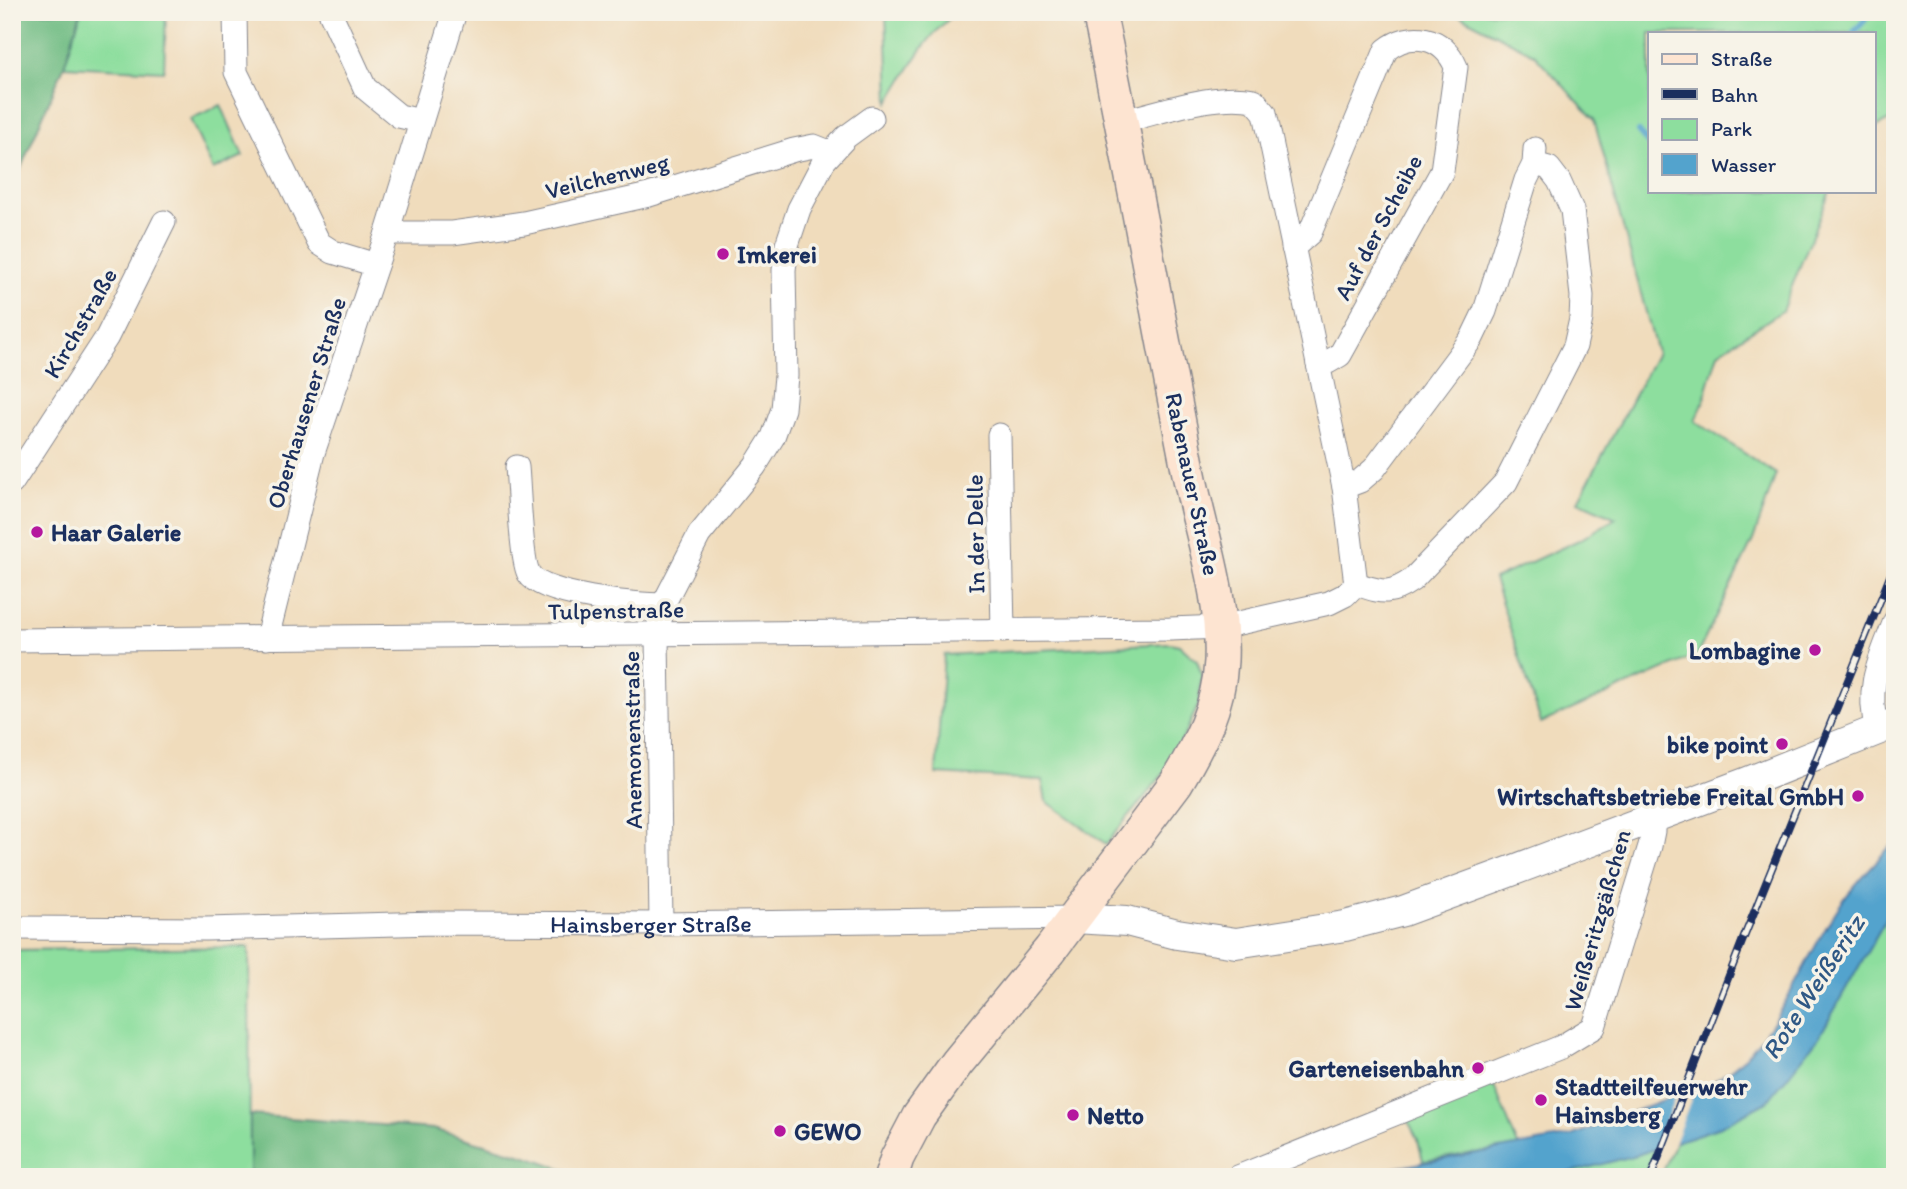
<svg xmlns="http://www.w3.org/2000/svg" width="1907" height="1189" font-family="Itim,sans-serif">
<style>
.green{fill:#8dde9e;stroke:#54867e;stroke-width:2}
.forest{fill:#72bd85;stroke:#467672;stroke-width:2}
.water{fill:#53a3cd;stroke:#376996;stroke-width:2}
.pier{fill:#f0dcbc}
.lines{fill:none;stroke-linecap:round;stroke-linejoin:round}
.stream{stroke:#53a3cd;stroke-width:6}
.minor-casing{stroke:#86868d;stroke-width:25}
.tertiary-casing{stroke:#86868d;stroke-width:32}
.secondary-casing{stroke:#86868d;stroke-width:36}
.minor{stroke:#fff;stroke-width:23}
.tertiary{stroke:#fff;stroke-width:30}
.secondary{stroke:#fde4d1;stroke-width:33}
.rail-casing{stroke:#1b2f5e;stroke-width:8}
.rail{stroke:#f7f3e8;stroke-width:5;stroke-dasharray:16;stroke-linecap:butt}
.poi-dot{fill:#b5179e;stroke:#f7f3e8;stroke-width:2.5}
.labels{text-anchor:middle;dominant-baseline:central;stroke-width:7;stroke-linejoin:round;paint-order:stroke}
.street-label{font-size:24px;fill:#1b2f5e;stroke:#f7f3e8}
.poi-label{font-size:24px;font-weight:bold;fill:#1b2f5e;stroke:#f7f3e8;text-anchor:start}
.water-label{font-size:26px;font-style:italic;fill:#2f5885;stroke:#f7f3e8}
</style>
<rect width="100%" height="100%" fill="#f7f3e8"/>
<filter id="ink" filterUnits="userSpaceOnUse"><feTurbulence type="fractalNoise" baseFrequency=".0143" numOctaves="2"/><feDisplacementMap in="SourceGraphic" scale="14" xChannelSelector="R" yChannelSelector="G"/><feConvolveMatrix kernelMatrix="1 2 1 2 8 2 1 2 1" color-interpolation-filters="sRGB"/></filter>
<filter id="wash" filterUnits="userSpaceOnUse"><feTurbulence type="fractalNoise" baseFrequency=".00686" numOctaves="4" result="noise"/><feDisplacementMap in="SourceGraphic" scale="28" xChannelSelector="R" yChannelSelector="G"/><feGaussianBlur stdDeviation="1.57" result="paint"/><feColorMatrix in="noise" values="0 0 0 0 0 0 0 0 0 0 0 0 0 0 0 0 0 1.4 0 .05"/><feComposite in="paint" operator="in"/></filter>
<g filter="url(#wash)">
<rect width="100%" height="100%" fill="#f0dcbc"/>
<path class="green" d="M 81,12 L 166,12 L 164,71 L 64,66 Z
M 886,12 L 958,12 C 926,34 910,69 889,102 Z
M 1453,12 L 1895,12 L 1895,117 L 1874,128 L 1874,33 L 1650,33 L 1650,191 L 1830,191 L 1782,311 L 1718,353 L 1703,403 L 1695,421 L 1776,474 L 1753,540 L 1697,655 L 1541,723 L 1494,579 L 1581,539 L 1616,518 L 1578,501 L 1657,353 L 1594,119 L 1534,54 Z
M 221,105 L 243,156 L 213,170 L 190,119 Z
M 1170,643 L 1179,645 L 1197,661 L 1202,675 L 1199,704 L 1170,766 L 1106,844 L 1046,801 L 1042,780 L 936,774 L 944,655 Z
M 1895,903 L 1895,1177 L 1661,1177 L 1675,1142 L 1717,1128 L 1819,1037 Z
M 249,947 L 250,1177 L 12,1177 L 12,950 Z
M 1493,1083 L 1518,1146 L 1423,1161 L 1418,1140 L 1406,1117 Z
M 1655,1148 L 1644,1177 L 1553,1177 Z"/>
<path class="forest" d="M 12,12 L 81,12 L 64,66 L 12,189 Z
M 250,1115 L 433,1129 L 533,1158 L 566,1170 L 565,1177 L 250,1177 Z"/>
<path class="water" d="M 1895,841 L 1895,903 L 1819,1037 L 1767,1102 L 1717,1128 L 1637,1155 L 1553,1177 L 1344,1177 L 1571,1136 L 1676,1095 C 1770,1078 1795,965 1845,898 C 1860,878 1878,860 1895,841 Z"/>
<path class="pier" d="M 1688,1090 L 1694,1092 L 1673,1146 L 1654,1152 L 1677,1092 Z"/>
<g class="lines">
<path class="stream" d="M 1853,33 L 1865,20
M 1639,132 L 1650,146"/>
</g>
</g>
<g filter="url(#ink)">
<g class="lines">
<g class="minor-casing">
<g id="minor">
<path d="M 235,12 L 236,72 L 319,243 L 333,252 L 376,265"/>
<path d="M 330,12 L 365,88 L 399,116 L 421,121"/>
<path d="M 387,233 L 452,233 L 524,223 L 649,195 L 794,150 L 814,146 L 824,150 L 824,161"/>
<path d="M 1293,248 L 1310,233 L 1386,50 C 1411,30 1443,36 1456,67 L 1442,171 L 1340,355 L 1328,362 L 1318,364"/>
<path d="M 999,435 L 1003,631"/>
<path d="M 517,467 C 519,487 521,561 529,574 C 542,596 637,605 663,605"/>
<path d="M 12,483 L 107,337 L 164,222"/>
<path d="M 1344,487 L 1360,481 L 1374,469 L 1472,338 L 1485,311 L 1526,180 L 1534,164 L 1535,149"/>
<path d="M 1356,584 C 1382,592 1389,596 1412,580 L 1506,482 L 1575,346 L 1581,319 L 1582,296 L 1572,210 L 1559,181 L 1549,168 L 1534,164"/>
<path d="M 267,638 L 313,453 L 387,233 L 455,12"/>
<path d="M 12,640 L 1170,629 L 1221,627 L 1329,603 L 1345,595 L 1356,584 L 1344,487 L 1265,113 L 1254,100 C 1215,92 1162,112 1123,121"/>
<path d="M 1877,729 C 1865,687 1880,660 1895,621"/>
<path d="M 661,924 L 657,636 L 663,605 L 699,535 L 755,466 L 773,437 L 783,409 L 786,376 L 784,270 L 787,245 L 799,209 L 824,161 L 846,137 L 872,118"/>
<path id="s1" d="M 12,928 L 206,929 L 435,923 L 661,924 L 1074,918"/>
<path d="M 1238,1177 L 1561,1047 L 1594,1027 L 1650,846 L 1653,831 L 1649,818"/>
</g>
</g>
<g class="tertiary-casing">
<path id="tertiary" d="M 1074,918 L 1127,921 L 1177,934 L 1236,943 L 1345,926 L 1403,911 L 1498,876 L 1748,782 L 1895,723"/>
</g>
<g class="secondary-casing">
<path id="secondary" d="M 891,1177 L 897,1158 L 919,1116 L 957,1063 L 1050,950 L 1176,783 C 1199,745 1219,707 1221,661 C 1224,596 1200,532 1188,469 C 1158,317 1131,164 1099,12"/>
</g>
<use href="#minor" class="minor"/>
<use href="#tertiary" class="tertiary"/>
<use href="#secondary" class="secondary"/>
<g class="rail-casing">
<path id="rail" d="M 1651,1177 L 1742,942 L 1895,564"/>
</g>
<use href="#rail" class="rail"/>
</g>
</g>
<g class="poi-dot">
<circle cx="723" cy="254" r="7"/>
<circle cx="37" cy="532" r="7"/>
<circle cx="1815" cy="650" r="7"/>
<circle cx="1782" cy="744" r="7"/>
<circle cx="1858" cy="796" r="7"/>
<circle cx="1478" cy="1068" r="7"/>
<circle cx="1541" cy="1100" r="7"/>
<circle cx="1073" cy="1115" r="7"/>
<circle cx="780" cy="1131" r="7"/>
</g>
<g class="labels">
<g class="street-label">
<text transform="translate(607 176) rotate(-14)">Veilchenweg</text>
<text transform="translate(1378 227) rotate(-62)">Auf der Scheibe</text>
<text transform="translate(80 323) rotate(-60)">Kirchstraße</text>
<text transform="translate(306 403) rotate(-73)">Oberhausener Straße</text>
<text transform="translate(1193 484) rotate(78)">Rabenauer Straße</text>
<text transform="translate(975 534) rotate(-91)">In der Delle</text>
<text transform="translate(616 610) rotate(-1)">Tulpenstraße</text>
<text transform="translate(632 740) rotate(-91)">Anemonenstraße</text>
<text transform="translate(1597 920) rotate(-74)">Weißeritzgäßchen</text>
<text stroke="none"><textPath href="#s1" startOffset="639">Hainsberger Straße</textPath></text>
</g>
<g class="poi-label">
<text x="737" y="254">Imkerei</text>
<text x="51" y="532">Haar Galerie</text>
<text x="1801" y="650" text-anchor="end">Lombagine</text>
<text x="1768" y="744" text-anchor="end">bike point</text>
<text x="1844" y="796" text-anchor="end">Wirtschaftsbetriebe Freital GmbH</text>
<text x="1464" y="1068" text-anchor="end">Garteneisenbahn</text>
<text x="1555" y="1086">Stadtteilfeuerwehr<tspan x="1555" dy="28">Hainsberg</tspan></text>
<text x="1087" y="1115">Netto</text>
<text x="794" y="1131">GEWO</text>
</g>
<g class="water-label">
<text transform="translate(1813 987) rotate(-57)">Rote Weißeritz</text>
</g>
</g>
<rect width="1907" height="1189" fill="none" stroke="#f7f3e8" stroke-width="42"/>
<rect x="1648" y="32" width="228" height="161" fill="#f7f3e8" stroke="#9fa5b1" stroke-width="2"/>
<rect x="1662" y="54" width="35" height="10" fill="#fde4d1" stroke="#9fa5b1" stroke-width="2"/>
<text x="1711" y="66" font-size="21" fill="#1b2f5e">Straße</text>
<rect x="1662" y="89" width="35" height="10" fill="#1b2f5e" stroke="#9fa5b1" stroke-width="2"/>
<text x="1711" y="102" font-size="21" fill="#1b2f5e">Bahn</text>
<rect x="1662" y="119" width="35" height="21" fill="#8dde9e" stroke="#9fa5b1" stroke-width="2"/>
<text x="1711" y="136" font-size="21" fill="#1b2f5e">Park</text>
<rect x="1662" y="154" width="35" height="21" fill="#53a3cd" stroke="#9fa5b1" stroke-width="2"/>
<text x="1711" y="172" font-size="21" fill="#1b2f5e">Wasser</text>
</svg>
